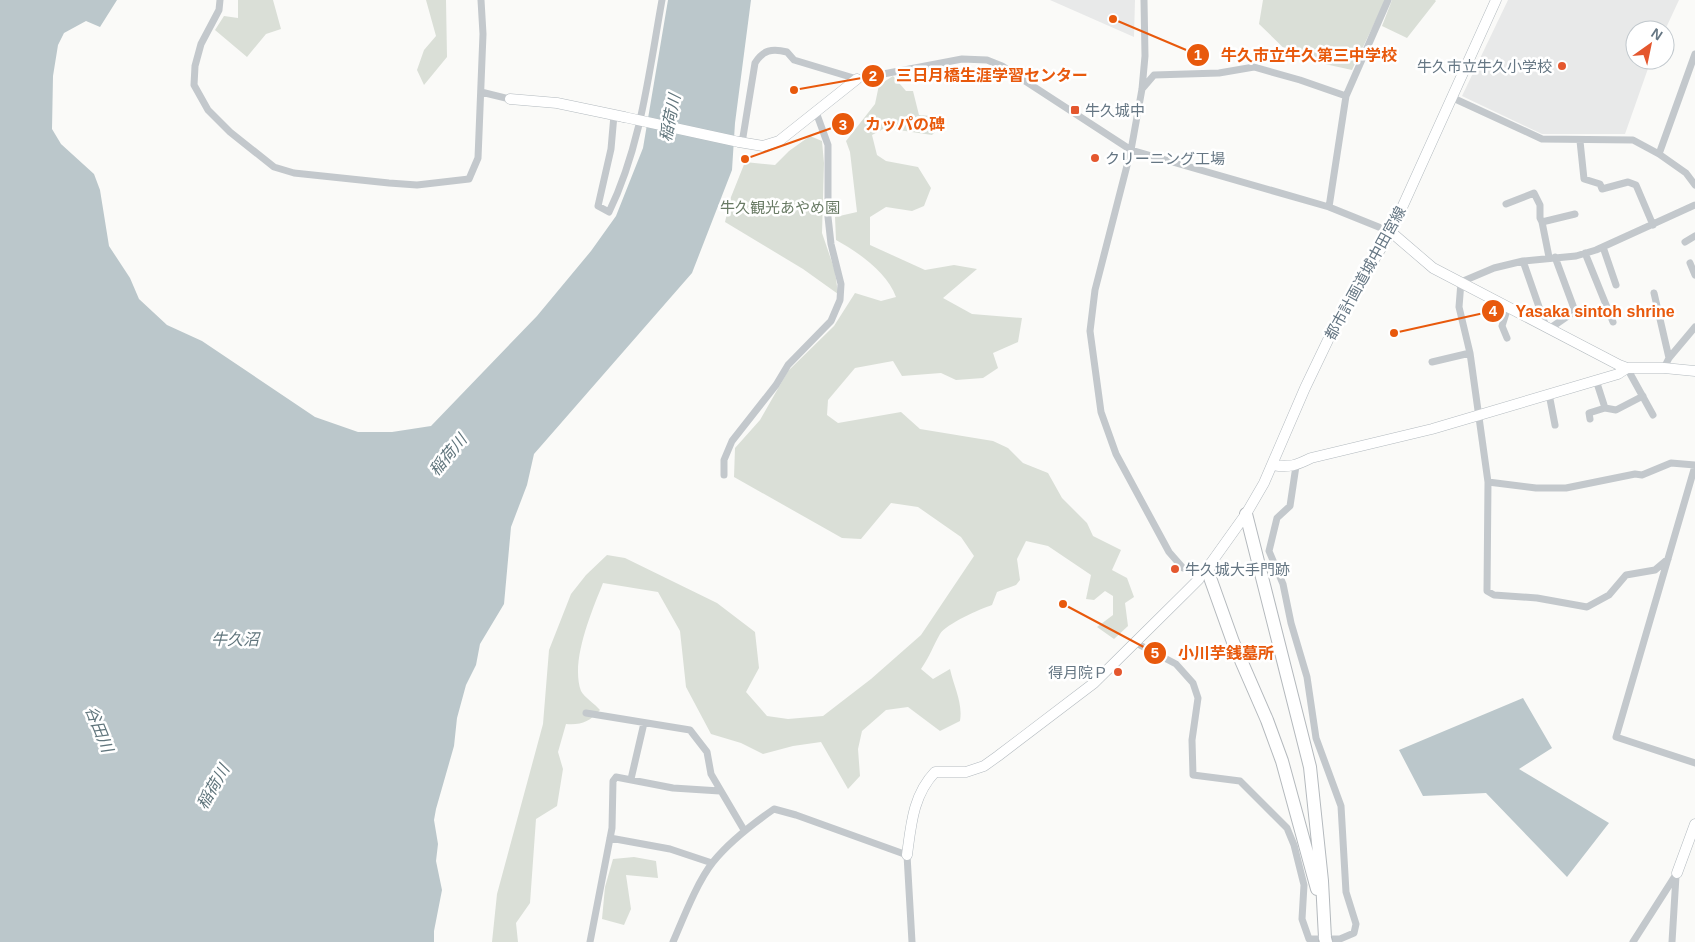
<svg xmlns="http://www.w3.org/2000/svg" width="1695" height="942" font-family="Helvetica,'Noto Sans JP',sans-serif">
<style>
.built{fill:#e8e9e9}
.green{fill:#dadfd7}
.water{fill:#bbc7cb}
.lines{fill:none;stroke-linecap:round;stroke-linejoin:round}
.secondary-casing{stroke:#b3babf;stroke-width:11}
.highway-casing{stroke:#b4b9bd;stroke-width:14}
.street{stroke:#c3c8cc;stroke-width:7}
.secondary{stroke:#fff;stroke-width:10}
.highway{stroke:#fff;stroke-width:12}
.secondary-bridge-casing{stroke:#b3babf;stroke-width:11;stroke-linecap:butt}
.highway-bridge-casing{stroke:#b4b9bd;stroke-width:14;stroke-linecap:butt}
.secondary-bridge{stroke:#fff;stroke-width:10}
.highway-bridge{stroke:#fff;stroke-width:12}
.poi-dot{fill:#e4572e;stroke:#fff;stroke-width:2}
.labels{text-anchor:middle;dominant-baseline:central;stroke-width:5;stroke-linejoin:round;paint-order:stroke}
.poi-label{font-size:15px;fill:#657683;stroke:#fff;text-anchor:start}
.park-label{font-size:15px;fill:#687a64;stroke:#fff}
.street-label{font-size:15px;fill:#657683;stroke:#fff}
.water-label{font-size:16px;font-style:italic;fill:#60757c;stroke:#fff}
.leader{fill:none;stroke:#e8590c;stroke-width:2}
.callout-dot{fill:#e8590c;stroke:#fff;stroke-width:2}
.mark-label{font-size:15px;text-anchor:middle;font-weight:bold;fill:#fff}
.callout-label{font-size:16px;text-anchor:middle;font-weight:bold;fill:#e8590c;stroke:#fff;stroke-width:5;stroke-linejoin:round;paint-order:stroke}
</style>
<rect width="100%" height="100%" fill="#fafaf8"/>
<path class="built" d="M 1050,0 L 1135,0 L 1134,37 Z
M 1508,0 L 1679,0 L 1665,30 L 1635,30 L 1635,60 L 1651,60 L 1625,134 L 1542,134 L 1462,96 Z"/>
<path class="green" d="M 238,0 L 273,0 L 281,29 L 266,34 L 247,57 L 215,30 L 224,16 L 238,18 Z
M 426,0 L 446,0 L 447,57 L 424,85 L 417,70 L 424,50 L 436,36 Z
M 1263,0 L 1384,0 L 1385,1 L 1352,70 L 1293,57 L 1259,24 Z
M 1392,0 L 1435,0 L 1436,1 L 1407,38 L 1382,26 Z
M 893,76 L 906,91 L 913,91 L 919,115 L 942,117 L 940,126 L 932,135 L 885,128 L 872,135 L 877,155 L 886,161 L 918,167 L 931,188 L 924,206 L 912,211 L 886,207 L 870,217 L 870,245 L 925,270 L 954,265 L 977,269 L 943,298 L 972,314 L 1022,318 L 1018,342 L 993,353 L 998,368 L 983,378 L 956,380 L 941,373 L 902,376 L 893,361 L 855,368 L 828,400 L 827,415 L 838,423 L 901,412 L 920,429 L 993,441 L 1008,448 L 1023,463 L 1048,473 L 1062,498 L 1087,523 L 1093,536 L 1121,550 L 1112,570 L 1127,578 L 1134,597 L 1125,603 L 1128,626 L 1114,639 L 1097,627 L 1113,615 L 1113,596 L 1105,591 L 1094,600 L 1086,599 L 1091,575 L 1048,546 L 1026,541 L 1017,559 L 1020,580 L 1016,585 L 997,592 L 992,605 C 980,609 946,624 940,634 C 933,646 930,656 921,669 L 933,679 L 950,669 C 954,687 963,703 960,721 L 940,731 L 908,707 L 886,710 L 862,731 L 858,749 L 860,776 L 848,789 L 821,742 L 793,746 L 763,754 L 741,743 L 711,734 L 686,687 L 680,631 L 658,592 L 603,583 C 592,611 570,661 581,691 C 584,697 595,704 600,710 C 589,722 582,725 566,724 L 558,752 L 563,769 L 557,806 L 536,819 L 530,903 L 516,923 L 518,942 L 492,942 L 497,894 L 543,724 L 549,650 L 571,594 L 586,575 L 607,555 L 625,558 L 717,603 L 755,632 L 759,668 L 746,692 L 767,716 L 788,719 L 823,716 L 871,679 L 921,635 L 974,556 L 961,537 L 918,507 L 891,503 L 861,539 L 842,538 L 734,477 L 735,448 L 760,420 L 788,371 L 834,326 L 855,293 L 881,301 L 896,297 C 887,272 858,252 836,240 L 835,217 L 857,212 L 850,152 L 846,141 L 875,104 L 879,85 Z
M 810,136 L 822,141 L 824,163 L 822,233 L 835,271 L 838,294 L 803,269 L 725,222 L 731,197 L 745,162 L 775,165 L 789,151 Z
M 634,857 L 656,861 L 658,878 L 626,875 L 631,909 L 624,925 L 602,919 L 605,887 L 613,859 Z"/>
<path class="water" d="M 0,0 L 117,0 L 100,27 L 86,21 L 64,33 L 58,45 L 53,76 L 52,129 L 61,144 L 94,174 L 100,190 L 109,246 L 130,278 L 139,299 L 167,325 L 202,341 L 315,417 L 358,432 L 392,432 L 431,426 L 537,316 L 591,251 L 616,216 L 643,148 L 668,0 L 751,0 L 735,123 L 732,170 L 692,273 L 534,454 L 527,485 L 511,527 L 504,604 L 480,644 L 476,665 L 466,685 L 457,718 L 454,746 L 436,809 L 434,820 L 438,844 L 436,861 L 442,890 L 434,931 L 434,942 L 0,942 Z
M 1523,698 L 1552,748 L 1519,769 L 1609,823 L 1567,877 L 1486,793 L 1423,796 L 1399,750 Z"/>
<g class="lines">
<g class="secondary-casing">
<path id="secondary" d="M 510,99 L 557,103 L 624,117
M 739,142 L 763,146 L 779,141 L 857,79
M 1391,232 L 1433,268 L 1619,365 L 1627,368 L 1664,368 L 1695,371
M 1273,465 C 1289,468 1297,465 1311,458 L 1432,429 L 1618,374 L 1627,368
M 1208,572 L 1211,563 L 1246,514 L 1264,483 L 1305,388 L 1340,315 L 1391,232 L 1496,0
M 907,855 C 911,825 913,795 935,772 L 966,772 L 984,766 L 998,756 L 1094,683 L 1185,593 L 1199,579 L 1201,572
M 1677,873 L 1695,824"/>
</g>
<g class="highway-casing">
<path id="highway" d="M 1246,514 L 1310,767 L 1322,881 L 1325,938
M 1208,572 L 1233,642 L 1267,720 L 1282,761 L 1317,889"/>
</g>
<path class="street" d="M 220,0 L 219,10 L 201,44 L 195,66 L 194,85 L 208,110 L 230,132 L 274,167 L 294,173 L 389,183 L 417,185 L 469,179 L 478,158 L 483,34 L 481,0
M 1144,0 L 1145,56 L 1142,89 L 1131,150 L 1095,290 L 1090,331 L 1101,412 L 1116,454 L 1169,552 L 1183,568 L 1196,572 L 1205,572
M 1142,89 L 1154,75 L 1219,73 L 1254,67 L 1300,80 L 1346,96
M 481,92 L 510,99
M 1453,98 L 1542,139 L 1633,140 L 1659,154 L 1686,173 L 1695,185
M 614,115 L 611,149 L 598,206 L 609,212 C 641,146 649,72 662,0
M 1580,141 L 1584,179 L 1600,184 L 1602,189 L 1628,182 L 1636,185 L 1653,225
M 742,143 L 755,63 C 763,50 772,48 787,52 L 794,60 L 857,79 L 962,59 L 987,60 L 1002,66 L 1131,150 L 1329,207 L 1391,232
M 1659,154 L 1695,54
M 1506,204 L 1534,193 L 1540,205 L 1540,218 L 1542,222 L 1549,257
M 1329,207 L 1346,96 L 1388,0
M 1542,222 L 1575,214
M 1685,242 L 1695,236
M 1603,247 L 1616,285
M 1585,253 L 1613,322
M 1523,261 L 1546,327
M 1690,263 L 1695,275
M 1654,293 L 1669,358
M 1549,329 L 1575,311 L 1555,257
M 1507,338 L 1502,326 L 1508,307
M 1432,362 L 1470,353
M 1627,368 L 1653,415
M 1664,368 L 1669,358 L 1695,327
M 1596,380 L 1605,408
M 1549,394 L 1555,425
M 1590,419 L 1589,413 L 1605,408 L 1616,410 L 1643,396
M 1695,466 L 1616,737 L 1695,763
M 724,475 L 724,460 L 732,441 L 776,385 L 788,365 L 831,321 L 840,300 L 841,284 L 831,244 L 828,217 L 828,145 L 816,112
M 1488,482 L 1536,488 L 1566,488 L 1635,474 L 1642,475 L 1671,463 L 1695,465
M 1668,559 L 1655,570 L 1626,575 L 1609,595 L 1587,607 L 1537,598 L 1494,595 L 1487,591 L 1488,482 L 1470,353 L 1459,307 L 1461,282 L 1494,268 L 1523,261 L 1576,256 L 1596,250 L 1695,205
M 1134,642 L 1176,664 L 1193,683 L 1198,698 L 1192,740 L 1193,775 L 1240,781 L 1287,828 L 1294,845 L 1304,885 L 1302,919 L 1309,939 L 1340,939 L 1354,933 L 1356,924 L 1346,892 L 1341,806 L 1316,738 L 1307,677 L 1291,623 L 1283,584 L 1269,551 L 1277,518 L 1290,506 L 1296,466
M 586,713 L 690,730 L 707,752 L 711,774 L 744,830
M 631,779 L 644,723
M 610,838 L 670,849 L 712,863
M 590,942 L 612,828 L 613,781 L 616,777 L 673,788 L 720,791
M 673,942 C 683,919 697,882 713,862 C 730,841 751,825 774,809 L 796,815 L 907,855 L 912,942
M 1633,942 L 1677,873
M 1672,942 L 1676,876"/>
<use href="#secondary" class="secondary"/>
<use href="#highway" class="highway"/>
<g class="secondary-bridge-casing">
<path id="secondary-bridge" d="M 624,117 L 739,142"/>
</g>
<g class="highway-bridge-casing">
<path id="highway-bridge" d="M 1325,938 L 1326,942"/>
</g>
<use href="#secondary-bridge" class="secondary-bridge"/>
<use href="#highway-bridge" class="highway-bridge"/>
</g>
<g class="poi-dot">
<circle cx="1562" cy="66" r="5"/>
<rect x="1070" y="105" width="10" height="10" rx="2.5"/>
<circle cx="1095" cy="158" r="5"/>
<circle cx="1175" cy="569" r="5"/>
<circle cx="1118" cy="672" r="5"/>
</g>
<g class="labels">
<g class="poi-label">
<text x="1552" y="66" text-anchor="end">牛久市立牛久小学校</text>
<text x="1085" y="110">牛久城中</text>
<text x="1105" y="158">クリーニング工場</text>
<text x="1185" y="569">牛久城大手門跡</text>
<text x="1108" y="672" text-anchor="end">得月院Ｐ</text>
</g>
<g class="park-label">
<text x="780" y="207">牛久観光あやめ園</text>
</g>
<g class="street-label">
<text transform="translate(1365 273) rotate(-61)">都市計画道城中田宮線</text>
</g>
<g class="water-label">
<text transform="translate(670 118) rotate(-78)">稲荷川</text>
<text transform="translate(448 455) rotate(-50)">稲荷川</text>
<text x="235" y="639">牛久沼</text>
<text transform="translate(99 729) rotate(68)">谷田川</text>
<text transform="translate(213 787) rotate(-60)">稲荷川</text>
</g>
</g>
<path class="leader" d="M1113 19L1198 55M794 90L873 76M745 159L843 124M1394 333L1493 311M1063 604L1155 653"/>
<g class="callout-dot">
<circle cx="1113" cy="19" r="5"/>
<circle cx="794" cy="90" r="5"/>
<circle cx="745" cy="159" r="5"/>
<circle cx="1394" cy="333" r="5"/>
<circle cx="1063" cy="604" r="5"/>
<circle cx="1198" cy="55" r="12"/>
<circle cx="873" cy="76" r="12"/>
<circle cx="843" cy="124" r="12"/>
<circle cx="1493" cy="311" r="12"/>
<circle cx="1155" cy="653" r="12"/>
</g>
<g class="mark-label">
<text x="1198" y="60">1</text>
<text x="873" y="81">2</text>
<text x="843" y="130">3</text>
<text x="1493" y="316">4</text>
<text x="1155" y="658">5</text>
</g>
<g class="callout-label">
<text x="1309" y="61">牛久市立牛久第三中学校</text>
<text x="992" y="81">三日月橋生涯学習センター</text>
<text x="905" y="130">カッパの碑</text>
<text x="1595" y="317">Yasaka sintoh shrine</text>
<text x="1226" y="659">小川芋銭墓所</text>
</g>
<g transform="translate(1650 45) rotate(33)"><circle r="24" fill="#ffffff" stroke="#c1c8cd"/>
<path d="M0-4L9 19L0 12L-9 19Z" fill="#e4572e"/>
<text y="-8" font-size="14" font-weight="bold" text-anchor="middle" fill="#657683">N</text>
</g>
</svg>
